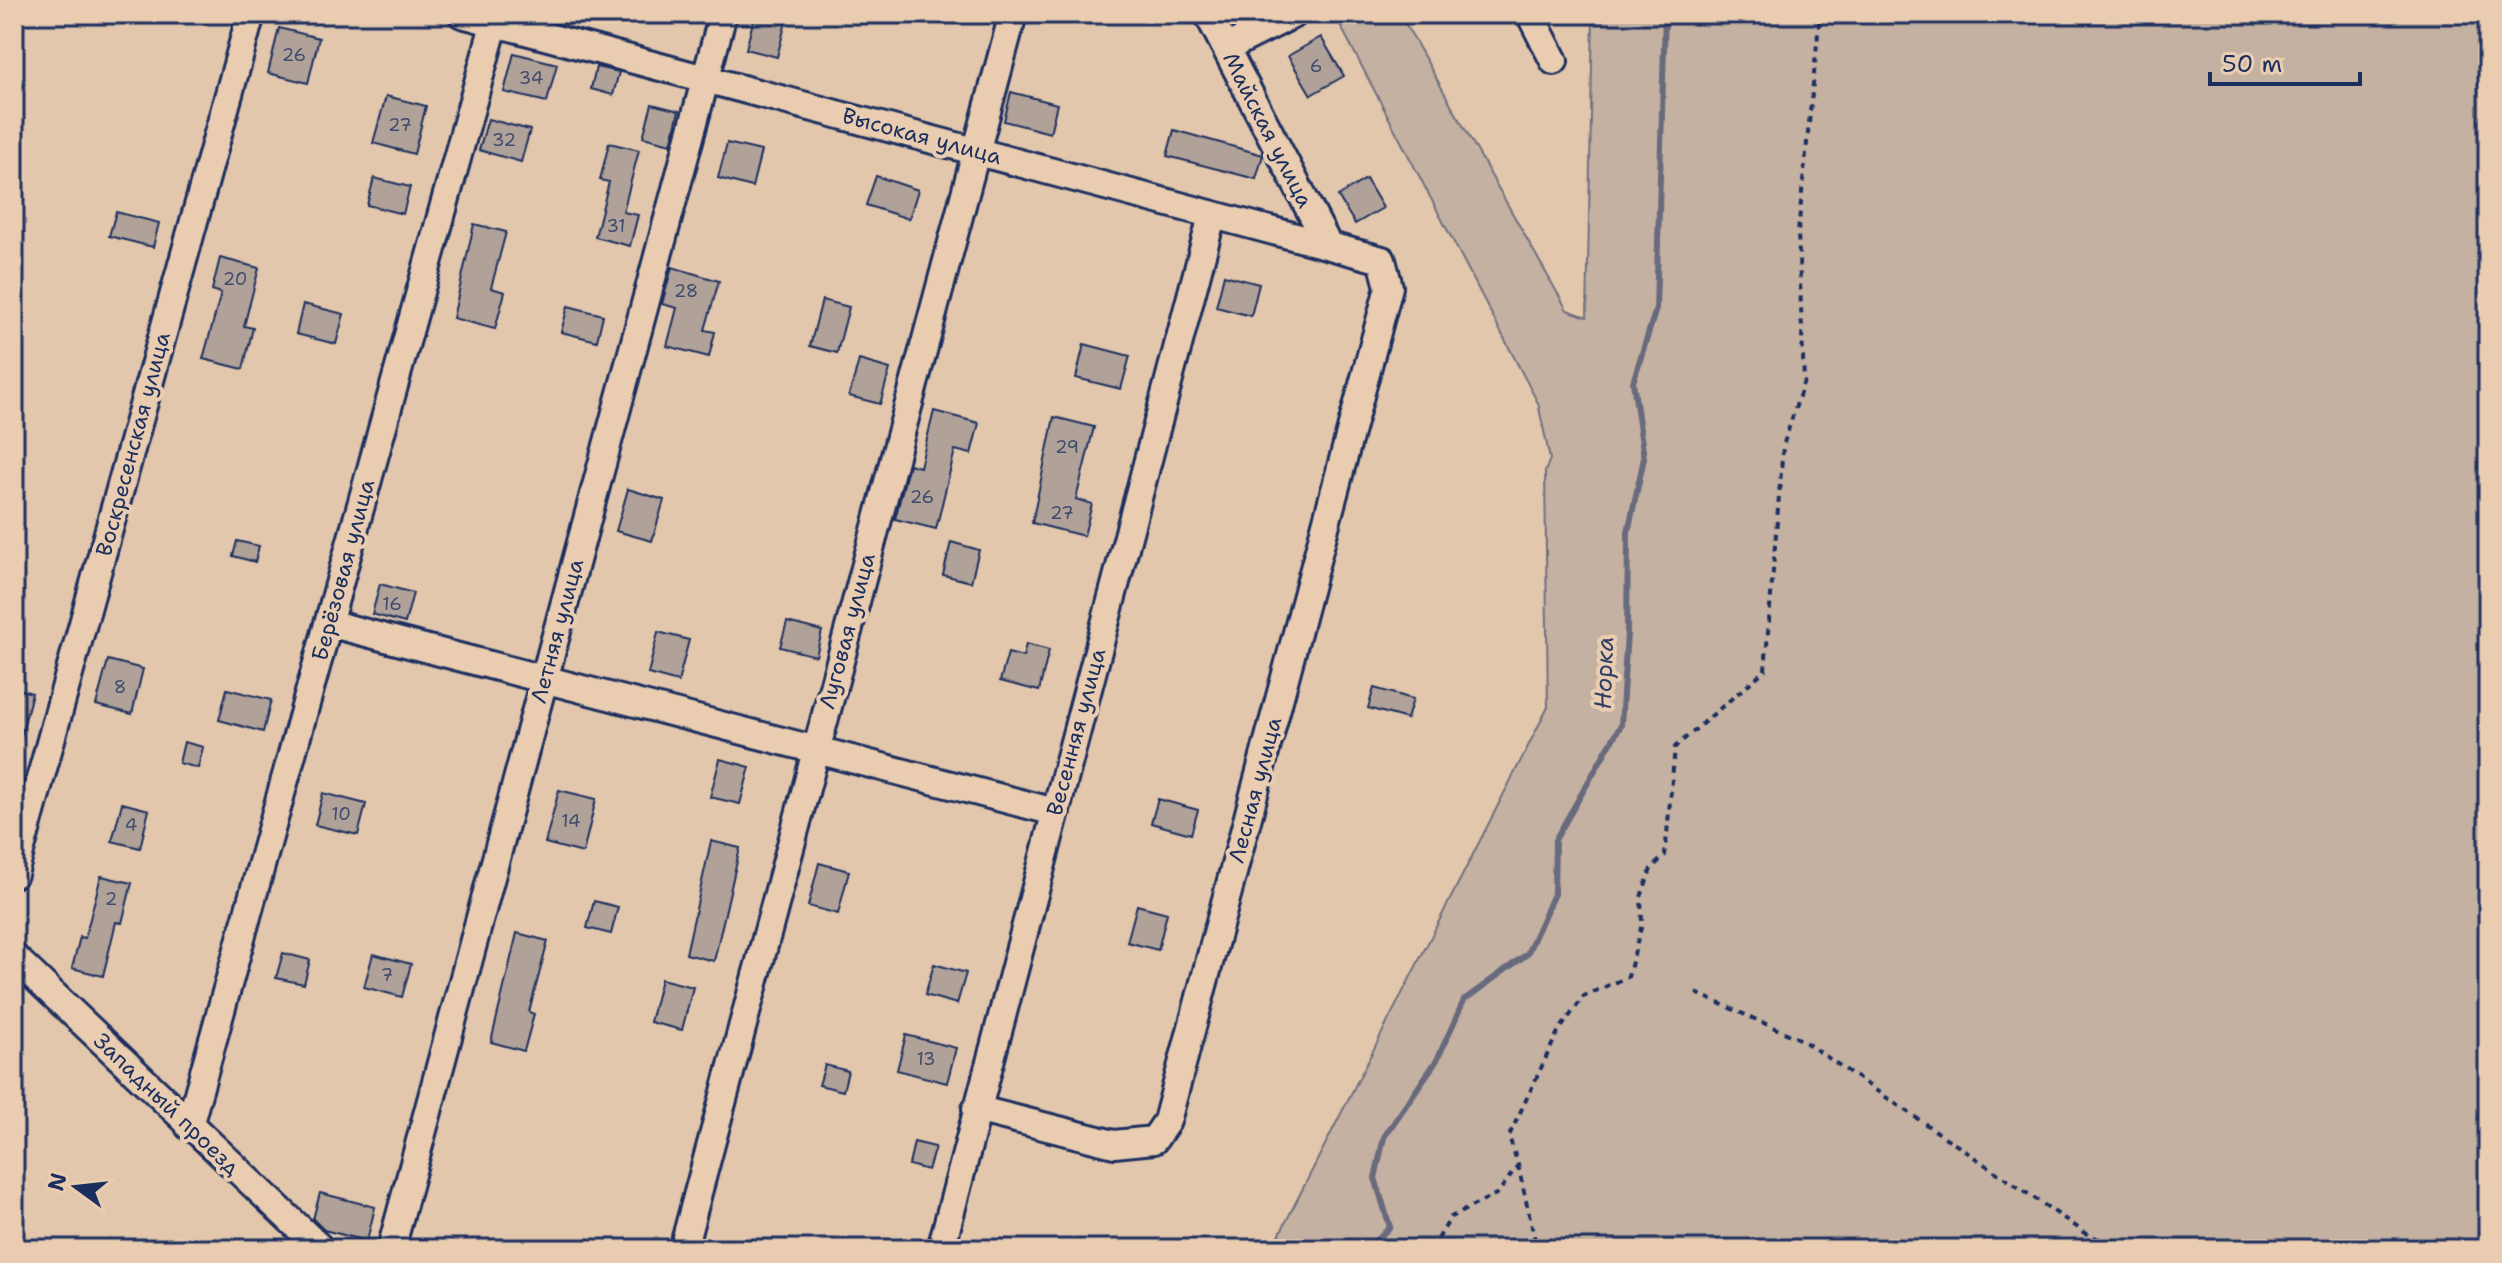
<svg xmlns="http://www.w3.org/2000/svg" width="2502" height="1263" font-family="'Shantell Sans',sans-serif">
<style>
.green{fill:#c4b1a1;stroke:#707080;stroke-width:2}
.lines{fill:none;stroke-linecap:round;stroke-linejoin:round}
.stream{stroke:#686a7d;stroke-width:6}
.building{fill:#b0a199;stroke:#1b2f5e;stroke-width:2}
.minor-casing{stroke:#1b2f5e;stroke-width:32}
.path{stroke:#1b2f5e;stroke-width:4;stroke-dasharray:6 6;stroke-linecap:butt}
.minor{stroke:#eacdb0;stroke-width:26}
.labels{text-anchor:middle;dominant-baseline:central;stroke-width:8;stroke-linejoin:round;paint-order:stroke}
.number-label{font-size:18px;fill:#404c6d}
.street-label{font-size:22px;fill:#1b2f5e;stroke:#eacdb0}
.water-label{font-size:24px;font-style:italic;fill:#2e3e66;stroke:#eacdb0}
</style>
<rect width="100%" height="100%" fill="#e2c7ad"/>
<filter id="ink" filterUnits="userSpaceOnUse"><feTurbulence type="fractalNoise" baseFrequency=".0125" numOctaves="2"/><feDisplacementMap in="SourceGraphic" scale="16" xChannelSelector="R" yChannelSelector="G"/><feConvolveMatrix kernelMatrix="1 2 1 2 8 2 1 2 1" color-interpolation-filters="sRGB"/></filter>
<g filter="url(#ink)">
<path class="green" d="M 1350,14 L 1400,14 L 1567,310 L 1587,317 L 1593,14 L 2488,14 L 2488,1249 L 1272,1249 L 1548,707 L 1545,472 L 1550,459 L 1538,403 L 1338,21 Z"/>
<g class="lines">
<path class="stream" d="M 1366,1249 L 1390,1227 L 1375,1178 L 1384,1137 L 1437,1060 L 1464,1000 L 1527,954 L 1554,894 L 1555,840 L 1621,725 L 1627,633 L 1628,532 L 1644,458 L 1633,382 L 1656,309 L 1665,14"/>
</g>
<path class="building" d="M 755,14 L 788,14 L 777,57 L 746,49 Z
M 279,28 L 319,38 L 308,83 L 268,73 Z
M 1321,37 L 1344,76 L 1311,95 L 1288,56 Z
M 514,53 L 557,64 L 547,102 L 504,92 Z
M 596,67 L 619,72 L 613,95 L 591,89 Z
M 1011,92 L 1057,104 L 1050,133 L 1004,121 Z
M 386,96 L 426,106 L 414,154 L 373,143 Z
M 652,104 L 679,111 L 671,144 L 643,137 Z
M 488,119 L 530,130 L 521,162 L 479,150 Z
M 1174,130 L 1263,155 L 1256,179 L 1167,156 Z
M 609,143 L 639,150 L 623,212 L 638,215 L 630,246 L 595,237 L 609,182 L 600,180 Z
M 727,143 L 761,151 L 752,187 L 718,178 Z
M 876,176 L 918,190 L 909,219 L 866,205 Z
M 374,178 L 410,187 L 403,214 L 367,205 Z
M 1366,179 L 1383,208 L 1355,224 L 1338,196 Z
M 116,212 L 159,223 L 153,247 L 109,236 Z
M 474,224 L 506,232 L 491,288 L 505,292 L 495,329 L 453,318 Z
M 220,258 L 259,268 L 244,326 L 253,328 L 243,369 L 203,359 L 221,293 L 212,290 Z
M 672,267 L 719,281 L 705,330 L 715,332 L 709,357 L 667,346 L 677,308 L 662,304 Z
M 1224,275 L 1259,284 L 1251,316 L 1216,307 Z
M 822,300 L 849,307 L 837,353 L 810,346 Z
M 303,304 L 344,314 L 336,344 L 296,334 Z
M 568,306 L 603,315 L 597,341 L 561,332 Z
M 1084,344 L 1130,356 L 1121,389 L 1076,378 Z
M 859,360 L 890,369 L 880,404 L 849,396 Z
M 934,411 L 979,423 L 971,454 L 955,450 L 936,529 L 895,519 L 909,464 L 920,467 Z
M 1054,417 L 1094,427 L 1076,499 L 1092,504 L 1084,536 L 1032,523 Z
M 628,489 L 664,500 L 652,541 L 616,531 Z
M 237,541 L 259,546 L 255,562 L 233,556 Z
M 951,542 L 979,550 L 971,582 L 943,575 Z
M 380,584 L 413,593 L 405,623 L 372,614 Z
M 787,622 L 822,631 L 816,656 L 780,647 Z
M 658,632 L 689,640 L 678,682 L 648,674 Z
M 1026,644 L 1049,650 L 1039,691 L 1000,681 L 1008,653 L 1023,657 Z
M 108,660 L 143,669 L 132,714 L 96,705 Z
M 14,688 L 32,693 L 20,740 L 14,740 Z
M 1374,688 L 1413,699 L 1407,719 L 1368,708 Z
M 227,689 L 271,700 L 263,732 L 219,720 Z
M 184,742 L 203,747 L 198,768 L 179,763 Z
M 720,759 L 750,767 L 740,804 L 710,797 Z
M 559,790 L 596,799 L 583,853 L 545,843 Z
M 323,793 L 366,804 L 358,835 L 315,825 Z
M 1158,799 L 1198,810 L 1191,834 L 1151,823 Z
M 122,803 L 149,810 L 140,848 L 112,841 Z
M 711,841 L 740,848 L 714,961 L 686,954 Z
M 819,863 L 849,871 L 838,914 L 808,906 Z
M 101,876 L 132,883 L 122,923 L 116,922 L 103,976 L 72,968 L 80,937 L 85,938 Z
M 594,901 L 618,907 L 611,934 L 587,928 Z
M 1137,905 L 1167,913 L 1158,950 L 1127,942 Z
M 517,933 L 548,941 L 529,1012 L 534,1014 L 524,1051 L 491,1042 Z
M 283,953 L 310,960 L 304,984 L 276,978 Z
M 373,954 L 411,964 L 402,997 L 364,987 Z
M 934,964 L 966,973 L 957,1004 L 925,995 Z
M 661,979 L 693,987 L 682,1030 L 650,1022 Z
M 906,1035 L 956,1048 L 947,1083 L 897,1070 Z
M 825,1065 L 848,1071 L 843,1091 L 819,1085 Z
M 914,1142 L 935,1147 L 928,1170 L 909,1165 Z
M 320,1193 L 375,1207 L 367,1241 L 324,1230 L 313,1219 Z"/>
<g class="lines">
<g class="minor-casing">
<path id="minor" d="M 462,14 L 1382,260 L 1389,287 L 1167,1121 L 1154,1140 L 1114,1144 L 976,1109
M 1208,14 L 1328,245
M 1530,14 L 1554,61
M 1226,48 L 1294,14
M 328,623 L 1055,812
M 14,874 L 251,14
M 14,957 L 321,1249
M 189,1126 L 497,14
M 391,1249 L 723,14
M 683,1249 L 1013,14
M 941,1249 L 1212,216"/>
</g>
<path class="path" d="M 1696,993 L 1802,1040 L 2087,1234 L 2121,1249
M 1518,1165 L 1537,1249
M 1432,1249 L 1451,1217 L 1498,1193 L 1518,1165 L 1509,1136 L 1558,1032 L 1584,996 L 1628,977 L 1642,924 L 1641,897 L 1651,869 L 1665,855 L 1675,747 L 1765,670 L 1783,446 L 1804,381 L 1798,232 L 1820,14"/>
<use href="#minor" class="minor"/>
</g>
</g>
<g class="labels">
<g class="number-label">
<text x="294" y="55">26</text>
<text x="1316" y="66">6</text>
<text x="531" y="78">34</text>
<text x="400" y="125">27</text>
<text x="504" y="140">32</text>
<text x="616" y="226">31</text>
<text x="235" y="279">20</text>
<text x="686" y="291">28</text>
<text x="1067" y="447">29</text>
<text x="922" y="497">26</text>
<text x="1062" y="513">27</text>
<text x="392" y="604">16</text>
<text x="120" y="687">8</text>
<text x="341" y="814">10</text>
<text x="571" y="821">14</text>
<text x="131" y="825">4</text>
<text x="111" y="899">2</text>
<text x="387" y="975">7</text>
<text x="926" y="1059">13</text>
</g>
<g class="street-label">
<text transform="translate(1268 130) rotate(63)">Майская улица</text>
<text transform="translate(922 136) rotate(15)">Высокая улица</text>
<text transform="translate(133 444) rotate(-75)">Воскресенская улица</text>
<text transform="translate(343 570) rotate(-75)">Берёзовая улица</text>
<text transform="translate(557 631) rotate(-75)">Летняя улица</text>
<text transform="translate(847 631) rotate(-75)">Луговая улица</text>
<text transform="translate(1076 732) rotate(-75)">Весенняя улица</text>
<text transform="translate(1255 790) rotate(-75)">Лесная улица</text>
<text transform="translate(167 1104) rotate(44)">Западный проезд</text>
</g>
<g class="water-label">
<text transform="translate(1604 673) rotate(-88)">Норка</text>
</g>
</g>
<rect width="2502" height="1263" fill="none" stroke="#eacdb0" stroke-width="48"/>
<rect x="24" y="24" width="2454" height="1215" fill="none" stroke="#1b2f5e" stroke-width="3" filter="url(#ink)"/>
<g transform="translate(76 1187) rotate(285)" stroke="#eacdb0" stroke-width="6" paint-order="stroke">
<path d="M0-6L14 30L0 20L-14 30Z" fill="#1b2f5e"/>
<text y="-12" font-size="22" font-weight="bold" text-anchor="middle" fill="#1b2f5e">N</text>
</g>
<path d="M2210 72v12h150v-12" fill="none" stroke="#1b2f5e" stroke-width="4"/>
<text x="2222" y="72" font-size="24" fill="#1b2f5e" stroke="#eacdb0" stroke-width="6" paint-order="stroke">50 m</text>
</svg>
